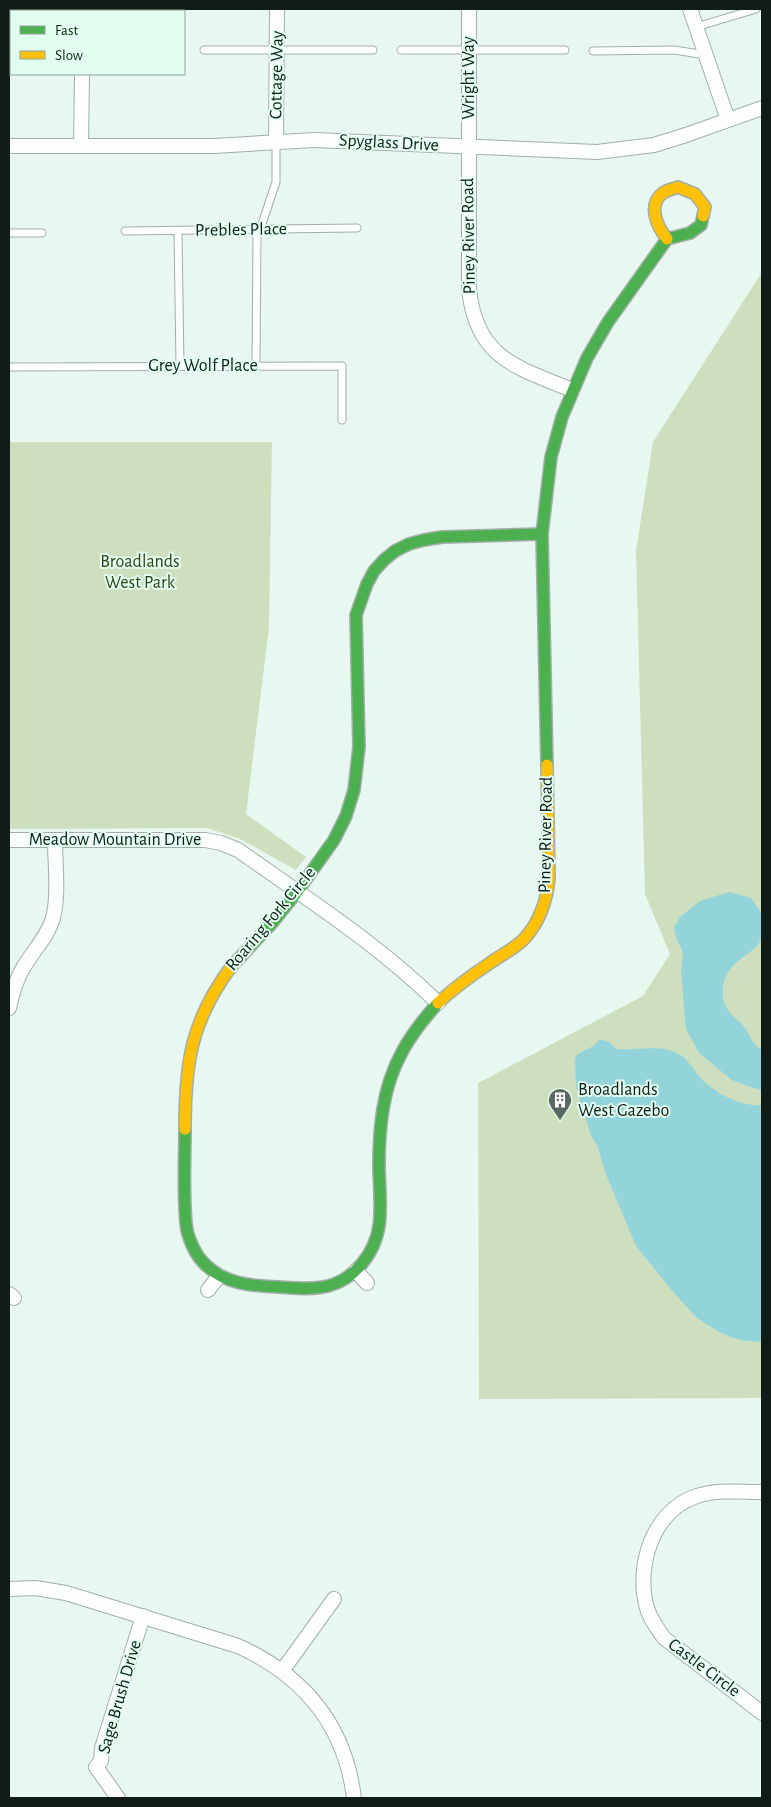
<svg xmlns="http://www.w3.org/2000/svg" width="771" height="1807" font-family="'Alegreya Sans',sans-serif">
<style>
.green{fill:#cedfc0}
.water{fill:#92d4da}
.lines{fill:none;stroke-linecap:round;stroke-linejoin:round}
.lane-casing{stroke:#a2afa9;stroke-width:9}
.street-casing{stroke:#a2afa9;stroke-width:16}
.fast-casing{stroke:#a2afa9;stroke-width:14}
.slow-casing{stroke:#a2afa9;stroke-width:14}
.lane{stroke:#fcfefd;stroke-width:7}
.street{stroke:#fcfefd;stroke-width:14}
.fast{stroke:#4caf50;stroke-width:11}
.slow{stroke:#ffc107;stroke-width:11}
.labels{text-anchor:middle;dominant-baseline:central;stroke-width:4;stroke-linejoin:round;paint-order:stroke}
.street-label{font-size:18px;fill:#0f1c17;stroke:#e2fef1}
.park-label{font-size:18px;fill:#324114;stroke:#e2fef1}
.poi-label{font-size:18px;fill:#0f1c17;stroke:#e2fef1;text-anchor:start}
</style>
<rect width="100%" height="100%" fill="#e8f8f0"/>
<path class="green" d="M 762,272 L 762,1398 L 479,1399 L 478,1083 L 643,996 L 670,954 L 645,894 L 636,551 L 653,442 Z
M 9,442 L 272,442 L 269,627 L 246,814 L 306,857 L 296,870 L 240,839 L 207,828 L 9,829 Z"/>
<path class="water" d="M 729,892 L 751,898 L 762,914 L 762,939 C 755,950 745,955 736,963 C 721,976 717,1000 732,1015 C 734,1018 738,1020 741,1023 C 750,1032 750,1043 762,1050 L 762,1090 L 753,1088 L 732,1080 L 699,1053 L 686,1029 L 685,1020 L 681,970 L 683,952 L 676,938 L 674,927 L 680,917 L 700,901 Z
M 599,1039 L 609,1042 L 616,1049 C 635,1051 659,1044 677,1053 C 686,1057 692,1067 698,1075 C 713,1092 739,1107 762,1105 L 762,1342 L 747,1341 L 733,1338 L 717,1331 L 696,1317 L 674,1293 L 636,1246 L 605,1172 L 598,1147 L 591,1136 L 576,1087 L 575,1059 L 578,1054 L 595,1045 Z"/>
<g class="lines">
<g class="lane-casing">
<path id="lane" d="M 696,27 L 756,9
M 10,50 L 11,50
M 204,50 L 373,50
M 401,50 L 565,50
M 593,51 L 674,50 L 706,55
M 125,231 L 357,228
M 178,231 L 180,366
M 9,233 L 42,233
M 256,366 L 257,235 L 262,224 L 276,182 L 276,142
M 9,367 L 342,366 L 342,420"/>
</g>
<g class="street-casing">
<path id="street" d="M 469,9 L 469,289 C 476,358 516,367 572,390
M 690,9 L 728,120
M 82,11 L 82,9
M 276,141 L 277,9
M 9,146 L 214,146 L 314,140 L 597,152 L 654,145 L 686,135 L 762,108
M 81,146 L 82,74
M 9,840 L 205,840 L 221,843 L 238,850 C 306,898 378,944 438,1003
M 9,1008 C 12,994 16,980 23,968 C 33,951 48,936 53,918 C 59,895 55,864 55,840
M 356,1271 L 367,1283
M 208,1290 L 219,1276
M 9,1294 L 14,1298
M 762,1492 C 741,1492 718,1489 697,1496 C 653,1510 635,1566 647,1608 C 650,1619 657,1628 664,1638 L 762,1713
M 9,1589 L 35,1588 L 66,1593 L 238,1646 C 304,1676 345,1725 354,1798
M 282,1671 L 334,1599
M 118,1798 L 96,1767 L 101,1761 L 102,1748 L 143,1616"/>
</g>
<g class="fast-casing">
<path id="fast" d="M 547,765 L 542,534 L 551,457 L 562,417 L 587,358 L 608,322 L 667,239 L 690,233 L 701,225 L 703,216
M 231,967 L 273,922 L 297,892 L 334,840 L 346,816 L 354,790 L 359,747 L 356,615 L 367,584 L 374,571 L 384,560 L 395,551 L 409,544 L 424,540 L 442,537 L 542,534
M 185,1129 C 185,1160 183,1192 186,1223 C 187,1236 194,1252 202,1261 C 222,1284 251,1286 279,1287 C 295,1288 312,1290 328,1286 C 355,1279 375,1253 379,1226 C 382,1206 379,1185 379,1165 C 379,1146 380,1127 383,1109 C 390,1065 409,1035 438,1003"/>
</g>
<g class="slow-casing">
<path id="slow" d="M 667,239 C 657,226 647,205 663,193 C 667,190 673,189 678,187 L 695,194 L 705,207 L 703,216
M 438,1003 C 454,988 472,975 490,963 C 501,955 516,948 525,938 C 540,921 547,900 549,878 L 547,765
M 185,1129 C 185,1063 191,1021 231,967"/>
</g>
<use href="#lane" class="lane"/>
<use href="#street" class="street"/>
<use href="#fast" class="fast"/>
<use href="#slow" class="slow"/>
</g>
<defs>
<g id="building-pin" transform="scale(1.25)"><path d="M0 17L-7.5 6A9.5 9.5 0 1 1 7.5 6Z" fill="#5b6963" stroke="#e2fef1"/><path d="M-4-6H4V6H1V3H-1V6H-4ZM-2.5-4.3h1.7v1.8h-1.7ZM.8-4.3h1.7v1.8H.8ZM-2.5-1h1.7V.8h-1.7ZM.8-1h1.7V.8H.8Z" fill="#fff"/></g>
</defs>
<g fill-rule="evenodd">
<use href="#building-pin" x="560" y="1100"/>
</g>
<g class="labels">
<g class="street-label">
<text transform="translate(277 75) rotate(-89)">Cottage Way</text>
<text transform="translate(469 78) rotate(-90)">Wright Way</text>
<text transform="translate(389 143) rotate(3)">Spyglass Drive</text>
<text transform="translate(241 230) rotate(-1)">Prebles Place</text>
<text transform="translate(469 236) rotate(-91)">Piney River Road</text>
<text x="203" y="366">Grey Wolf Place</text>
<text transform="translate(546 835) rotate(-89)">Piney River Road</text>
<text x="115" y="840">Meadow Mountain Drive</text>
<text transform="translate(271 919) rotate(-50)">Roaring Fork Circle</text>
<text transform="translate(704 1668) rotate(37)">Castle Circle</text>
<text transform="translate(120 1697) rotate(-74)">Sage Brush Drive</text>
</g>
<g class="park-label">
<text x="140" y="562">Broadlands<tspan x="140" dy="21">West Park</tspan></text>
</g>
<g class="poi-label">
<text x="578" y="1090">Broadlands<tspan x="578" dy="21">West Gazebo</tspan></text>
</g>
</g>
<rect width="771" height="1807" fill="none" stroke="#0f1c17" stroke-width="20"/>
<rect x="10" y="10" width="175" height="65" fill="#e2fef1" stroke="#8ea49a"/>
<rect x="20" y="26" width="25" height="8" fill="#4caf50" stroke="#8ea49a"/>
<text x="55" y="35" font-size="15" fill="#0f1c17">Fast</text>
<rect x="20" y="51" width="25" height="8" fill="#ffc107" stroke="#8ea49a"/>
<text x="55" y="60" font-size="15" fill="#0f1c17">Slow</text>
</svg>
